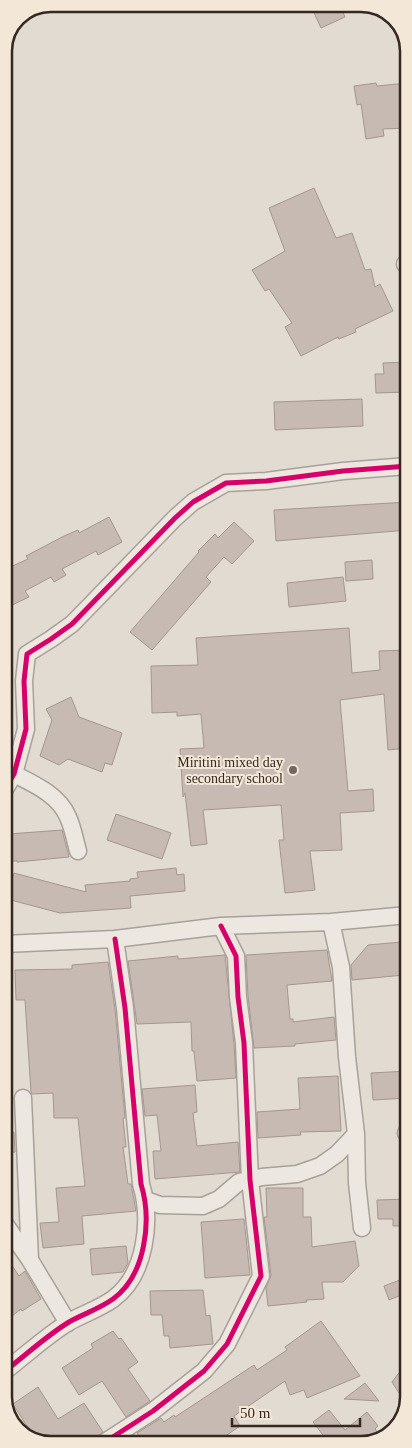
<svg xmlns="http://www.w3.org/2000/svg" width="412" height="1448" font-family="Georgia,serif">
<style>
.building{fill:#c6bab2;stroke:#a39790}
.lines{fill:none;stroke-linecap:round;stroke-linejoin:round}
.street-casing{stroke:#a8a199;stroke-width:19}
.street{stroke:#ece7e1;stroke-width:16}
.cycleway-casing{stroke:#f3e7d8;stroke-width:8}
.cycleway{stroke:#d6006c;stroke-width:5}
.poi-dot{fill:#73675f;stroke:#f3e7d8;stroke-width:2}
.labels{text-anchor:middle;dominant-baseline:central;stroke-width:4;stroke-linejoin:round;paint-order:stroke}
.poi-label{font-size:14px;fill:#372922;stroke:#f3e7d8;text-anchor:end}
.rim{fill:none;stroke:#372922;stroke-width:2.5}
</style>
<rect width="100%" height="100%" fill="#e2dbd1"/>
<path class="building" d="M 310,4 L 339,4 L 345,17 L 321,28 Z
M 376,83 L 377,86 L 407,83 L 407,128 L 383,129 L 384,136 L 366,139 L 361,104 L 357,105 L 354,86 Z
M 314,188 L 336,238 L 352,233 L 365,270 L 371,269 L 375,287 L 380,284 L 393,311 L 355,329 L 356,332 L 339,339 L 338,337 L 301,356 L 285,327 L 292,323 L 269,289 L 265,291 L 252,270 L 285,251 L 269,208 Z
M 408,362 L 408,392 L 376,393 L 375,374 L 384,374 L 383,363 Z
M 362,399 L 363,426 L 275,430 L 274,402 Z
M 408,502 L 408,530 L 276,541 L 274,510 Z
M 109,517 L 122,542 L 98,555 L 96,551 L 62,569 L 66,575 L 54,582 L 51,577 L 25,591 L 29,597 L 10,606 L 4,595 L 4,570 L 28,559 L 26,556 L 64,536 L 78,530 L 79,533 Z
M 234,522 L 254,541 L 232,564 L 224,557 L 206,577 L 211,582 L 152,650 L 130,632 L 199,552 L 198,551 L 215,534 L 218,538 Z
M 372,560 L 373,579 L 346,581 L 345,562 Z
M 343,577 L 346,601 L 289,607 L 287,583 Z
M 349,628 L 352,673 L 380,670 L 379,651 L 408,650 L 408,748 L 388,750 L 384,694 L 340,700 L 348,791 L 373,789 L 374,811 L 340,813 L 342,850 L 310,851 L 315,890 L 285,893 L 279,840 L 284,840 L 281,805 L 203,810 L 207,844 L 191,846 L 185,793 L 183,797 L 180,749 L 204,748 L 201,714 L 177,716 L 177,712 L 152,713 L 151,666 L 198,665 L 196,638 Z
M 71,697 L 79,717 L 122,733 L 112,765 L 105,763 L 102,772 L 68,759 L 59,765 L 40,756 L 52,720 L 46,709 Z
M 116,814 L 171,833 L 162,859 L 107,840 Z
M 62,830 L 69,857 L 17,862 L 17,861 L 11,861 L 9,834 Z
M 176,868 L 177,875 L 184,874 L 185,891 L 130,896 L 131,908 L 60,913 L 7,899 L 14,873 L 86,892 L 85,885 L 130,881 L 130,879 L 138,878 L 137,872 Z
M 401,942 L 404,975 L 352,980 L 351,965 L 368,945 Z
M 327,950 L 332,981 L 287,985 L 290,1019 L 293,1019 L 293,1022 L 334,1017 L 336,1040 L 295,1044 L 295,1046 L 254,1048 L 248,996 L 246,955 Z
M 225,955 L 234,1044 L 236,1078 L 197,1081 L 194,1051 L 192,1051 L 191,1022 L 137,1024 L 128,961 L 178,956 L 178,959 Z
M 108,962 L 115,1009 L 125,1118 L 123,1118 L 126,1147 L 123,1147 L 128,1184 L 131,1184 L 136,1211 L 82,1216 L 84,1244 L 43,1248 L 40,1223 L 59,1222 L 56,1188 L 85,1186 L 78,1118 L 54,1118 L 53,1093 L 32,1094 L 31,1092 L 25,1000 L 16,1000 L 15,970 L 72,969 L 72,965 Z
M 408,1071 L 408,1098 L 373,1100 L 371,1073 Z
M 338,1076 L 341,1131 L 300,1132 L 301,1135 L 258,1138 L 257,1112 L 300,1109 L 298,1078 Z
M 195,1085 L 197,1112 L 193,1113 L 197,1146 L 238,1142 L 240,1172 L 155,1179 L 153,1151 L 161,1151 L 157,1115 L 145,1116 L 142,1089 Z
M 14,1132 L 15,1152 L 5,1153 L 5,1134 Z
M 266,1188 L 303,1188 L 303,1217 L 311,1217 L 312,1247 L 355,1241 L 359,1266 L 343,1282 L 322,1282 L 324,1299 L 306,1300 L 307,1302 L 268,1306 L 266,1288 L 271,1275 L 264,1217 L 267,1217 Z
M 408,1199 L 408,1226 L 393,1226 L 393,1219 L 378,1219 L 377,1200 Z
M 244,1219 L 250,1275 L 205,1278 L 201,1222 Z
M 126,1246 L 128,1263 L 123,1272 L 92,1275 L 90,1249 Z
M 5,1255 L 19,1276 L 25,1271 L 41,1299 L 22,1311 L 21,1309 L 12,1316 L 5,1305 Z
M 408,1277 L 408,1292 L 389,1300 L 384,1286 Z
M 203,1290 L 206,1316 L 210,1315 L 213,1344 L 170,1348 L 169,1336 L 164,1336 L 162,1315 L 151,1315 L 150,1291 Z
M 321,1321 L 360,1376 L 307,1398 L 304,1390 L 290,1395 L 285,1381 L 234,1416 L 240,1426 L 214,1444 L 144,1444 L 137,1433 L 161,1418 L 164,1422 L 174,1415 L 175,1417 L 254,1365 L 257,1370 L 287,1350 L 285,1347 Z
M 113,1331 L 119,1339 L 121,1338 L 138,1362 L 128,1369 L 150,1401 L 126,1417 L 102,1381 L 79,1395 L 62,1368 L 93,1348 L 91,1344 Z
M 408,1361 L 408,1397 L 406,1404 L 392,1382 Z
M 365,1383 L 379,1401 L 344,1399 Z
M 38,1387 L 58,1419 L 84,1403 L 103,1432 L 93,1439 L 92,1444 L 45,1444 L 35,1439 L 13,1404 Z
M 329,1410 L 345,1430 L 367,1412 L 378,1426 L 375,1429 L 379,1434 L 368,1443 L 327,1443 L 331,1440 L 329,1437 L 326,1439 L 313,1422 Z"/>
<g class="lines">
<g class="street-casing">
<path id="street" d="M 405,264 L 407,266
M 14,774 C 34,784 59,795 68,817 C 73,828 75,840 78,851
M 4,791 L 14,774 L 26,729 L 24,681 L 27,654 L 51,639 L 72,624 L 175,518 L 193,502 L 226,483 L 266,481 L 343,471 L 408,466
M 331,922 L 341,967 L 347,1057 L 356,1134 L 357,1183 L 362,1228
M 4,944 L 115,939 L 221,926 L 331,922 L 408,915
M 23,1098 L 30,1260
M 406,1133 L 408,1133
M 146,1200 L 160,1205 L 203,1206 L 219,1199 L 239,1182 L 262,1177 L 297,1174 L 320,1166 L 337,1154 L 356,1134
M 5,1224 L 30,1260 L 68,1323
M 5,1371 C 26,1355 46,1336 69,1322 C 83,1314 99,1309 113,1299 C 146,1275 152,1220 141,1184 L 125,1008 L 115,939
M 102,1444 L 153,1411 L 204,1371 L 227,1344 L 261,1276 L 250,1180 L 244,1043 L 238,997 L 236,956 L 221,926"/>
</g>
<use href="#street" class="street"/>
<g class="cycleway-casing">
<path id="cycleway" d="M 4,791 L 14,774 L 26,729 L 24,681 L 27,654 L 51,639 L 72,624 L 175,518 L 193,502 L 226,483 L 266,481 L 343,471 L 408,466
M 5,1371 C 26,1355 46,1336 69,1322 C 83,1314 99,1309 113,1299 C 146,1275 152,1220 141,1184 L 125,1008 L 115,939
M 102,1444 L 153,1411 L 204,1371 L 227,1344 L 261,1276 L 250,1180 L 244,1043 L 238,997 L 236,956 L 221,926"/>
</g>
<use href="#cycleway" class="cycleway"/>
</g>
<circle class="poi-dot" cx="293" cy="770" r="5"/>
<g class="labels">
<g class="poi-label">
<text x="283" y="762">Miritini mixed day<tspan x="283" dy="16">secondary school</tspan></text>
</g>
</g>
<path d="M0 0H412V1448H0ZM51 12H361A39 39 0 0 1 400 51V1397A39 39 0 0 1 361 1436H51A39 39 0 0 1 12 1397V51A39 39 0 0 1 51 12Z" fill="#f3e7d8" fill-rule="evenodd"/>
<path class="rim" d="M51 12H361A39 39 0 0 1 400 51V1397A39 39 0 0 1 361 1436H51A39 39 0 0 1 12 1397V51A39 39 0 0 1 51 12Z"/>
<path d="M232 1418v8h128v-8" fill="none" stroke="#372922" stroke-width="2.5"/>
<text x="240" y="1418" font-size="15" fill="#372922" stroke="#f3e7d8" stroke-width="4" paint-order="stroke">50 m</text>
</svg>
